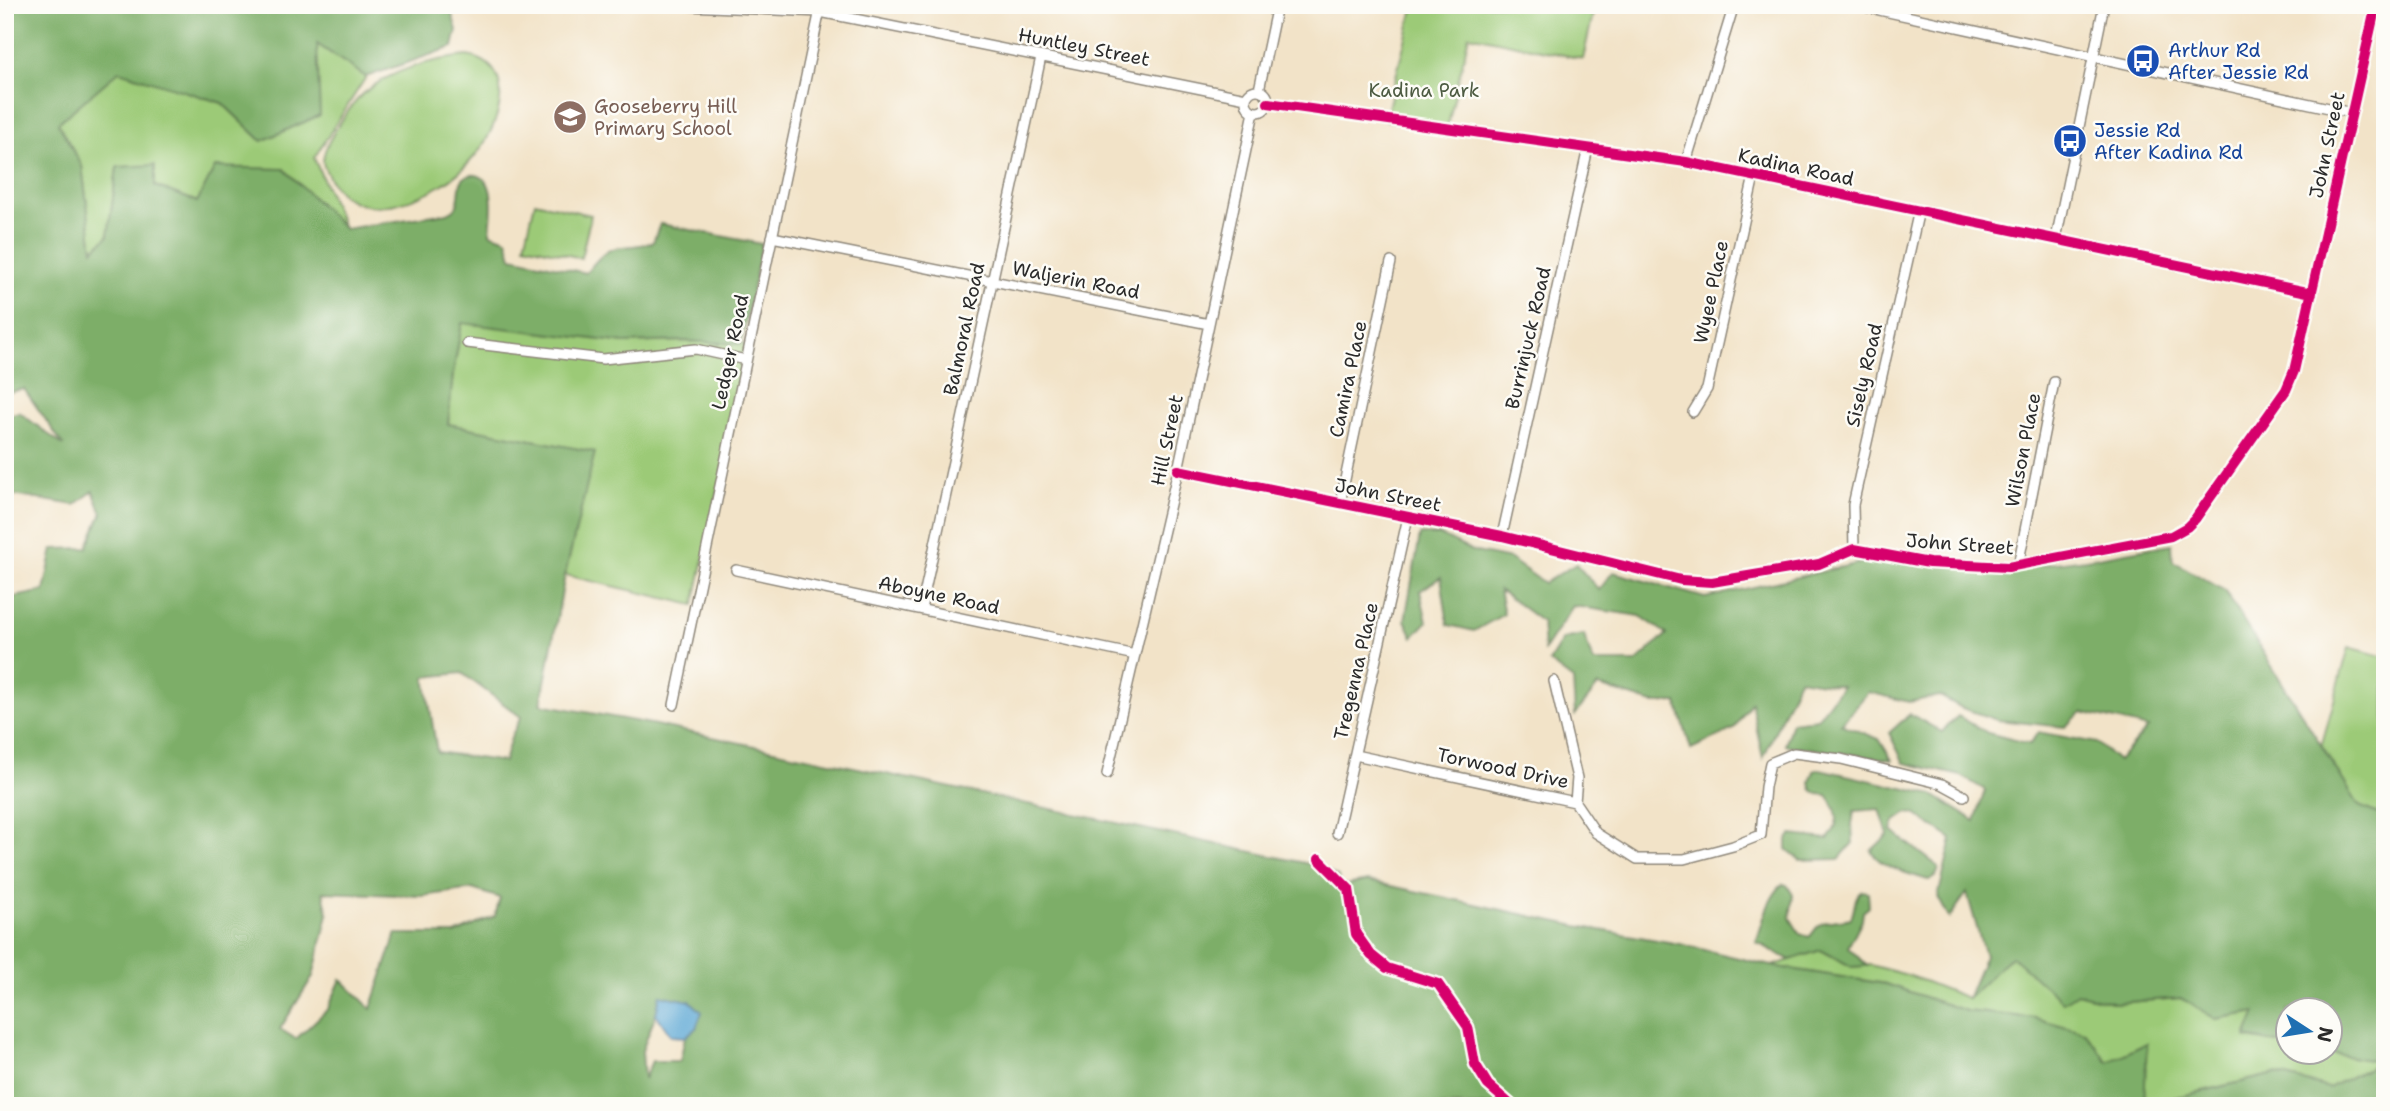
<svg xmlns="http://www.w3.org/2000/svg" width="2390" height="1111" font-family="'Shantell Sans',sans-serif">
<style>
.green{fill:#9cca77;stroke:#647a51;stroke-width:2}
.forest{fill:#7dae68;stroke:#546c4a;stroke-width:2;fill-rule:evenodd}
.water{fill:#5da8d5;stroke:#446a80;stroke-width:2}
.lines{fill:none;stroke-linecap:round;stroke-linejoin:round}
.minor-casing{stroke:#8e877a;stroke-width:12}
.minor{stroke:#fff;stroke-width:9}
.cycleway-casing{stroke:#fdfcf7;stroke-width:15}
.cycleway{stroke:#d6006c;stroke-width:10}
.labels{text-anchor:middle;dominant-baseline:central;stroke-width:5;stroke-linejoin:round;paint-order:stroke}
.street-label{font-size:19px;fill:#2b2b2b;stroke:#fdfcf7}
.transit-label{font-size:19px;fill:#164399;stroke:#fdfcf7;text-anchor:start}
.park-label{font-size:19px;fill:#4d5b42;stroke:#fdfcf7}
.education-label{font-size:19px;fill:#785e54;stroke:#fdfcf7;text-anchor:start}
</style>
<rect width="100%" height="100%" fill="#fdfcf7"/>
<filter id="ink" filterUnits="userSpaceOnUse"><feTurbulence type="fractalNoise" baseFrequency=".0143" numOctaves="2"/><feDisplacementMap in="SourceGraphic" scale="14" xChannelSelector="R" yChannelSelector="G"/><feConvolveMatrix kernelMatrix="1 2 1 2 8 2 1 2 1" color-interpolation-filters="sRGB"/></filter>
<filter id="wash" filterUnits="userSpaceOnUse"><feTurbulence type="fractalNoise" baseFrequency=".00686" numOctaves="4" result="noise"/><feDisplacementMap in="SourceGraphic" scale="28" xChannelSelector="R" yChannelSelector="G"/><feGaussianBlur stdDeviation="1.57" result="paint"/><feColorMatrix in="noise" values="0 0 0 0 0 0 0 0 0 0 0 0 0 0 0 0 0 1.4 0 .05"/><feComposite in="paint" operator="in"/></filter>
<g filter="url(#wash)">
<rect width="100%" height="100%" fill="#f2e3c8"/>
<path class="green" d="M 1414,5 L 1595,5 L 1583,59 L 1469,35 L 1447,129 L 1385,120 Z
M 317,44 L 366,77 L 314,158 L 344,229 L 284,169 L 198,202 L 155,186 L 117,168 L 108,236 L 93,251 L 82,166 L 58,123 L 119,70 L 222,103 L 262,141 Z
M 467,56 C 521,64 499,129 474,157 C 455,180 427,196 399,203 C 369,211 341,204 328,175 C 324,168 322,163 324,155 C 326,141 353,102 364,93 C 390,70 433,59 467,56 Z
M 535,202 L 591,215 L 581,258 L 525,245 Z
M 462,322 L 625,343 L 683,341 L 750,344 L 694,605 L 565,575 L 594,452 L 448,424 L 453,374 Z
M 2349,647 L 2385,657 L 2385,817 L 2359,806 L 2321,747 Z
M 1821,950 L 1852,967 L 1870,965 L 1911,976 L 1967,998 L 2013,953 L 2077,993 L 2115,1003 L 2181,998 L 2216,1019 L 2257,1012 L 2247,1038 L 2288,1045 L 2288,1052 L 2323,1052 L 2381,1062 L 2329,1088 L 2275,1074 L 2143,1105 L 2146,1044 L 2108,1062 L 2085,1032 L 2035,1018 L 1966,1011 L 1886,984 L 1772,966 Z"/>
<path class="forest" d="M 5,5 L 449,5 L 457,30 L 453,47 L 366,77 L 317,44 L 320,115 L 262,141 L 222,103 L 119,71 L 58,123 L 82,166 L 93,250 L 108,236 L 117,167 L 155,165 L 155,186 L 197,202 L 215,167 L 284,169 L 345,229 L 447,213 C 452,211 453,211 456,207 C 463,196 454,177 472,175 C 478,174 484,178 487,182 C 495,196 491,218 490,233 L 507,239 L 512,257 L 586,273 C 615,236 615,253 653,242 L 660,224 L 762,244 L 741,344 L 683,341 L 625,343 L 462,323 L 453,374 L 448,424 L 595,452 L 565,575 L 541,704 L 651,724 L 1319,866 L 1338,877 L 1340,886 L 1368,881 L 1577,926 L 1680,944 L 1772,966 L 1886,984 L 1966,1011 L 2035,1018 L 2085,1032 L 2108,1062 L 2147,1043 L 2144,1105 L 2275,1074 L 2329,1088 L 2380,1062 L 2323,1052 L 2330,1052 L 2330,1010 L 2288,1010 L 2288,1045 L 2246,1037 L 2256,1012 L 2216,1019 L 2181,998 L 2115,1003 L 2077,993 L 2063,1002 L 2011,956 L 1967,999 L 1985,956 L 1967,893 L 1949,918 L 1938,897 L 1952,839 L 1915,814 L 1907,813 L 1894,822 L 1892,831 L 1939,867 C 1938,874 1935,879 1928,880 C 1910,874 1881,868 1871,851 L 1888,835 L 1880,809 L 1854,811 L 1852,825 L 1853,843 L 1839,859 L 1800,860 L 1787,849 L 1787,840 L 1791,835 L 1828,839 C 1841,824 1839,810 1827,795 L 1818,794 L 1812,790 L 1810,782 L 1814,771 L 1820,769 L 1933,795 L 1975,821 L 1985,790 L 1961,776 L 1904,763 L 1889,733 L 1910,714 L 1942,732 L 1958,716 L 1988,733 L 2030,744 L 2038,732 L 2097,743 L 2118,761 L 2148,728 L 2082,712 L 2065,727 L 1997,720 L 1962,708 L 1940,696 L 1909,702 L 1868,692 L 1841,724 L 1879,739 L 1892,760 L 1785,745 L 1792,722 L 1817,719 L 1842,686 L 1799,679 L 1763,758 L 1751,702 L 1734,729 L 1691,749 L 1677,703 L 1653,703 L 1598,686 L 1575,715 L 1573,680 L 1549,662 L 1563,639 L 1584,635 L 1593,662 L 1636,662 L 1667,634 L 1640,616 L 1573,606 L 1544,650 L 1542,622 L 1499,590 L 1504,614 L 1474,631 L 1448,625 L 1441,577 L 1420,591 L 1427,622 L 1413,637 L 1405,620 L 1420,535 L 1440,535 L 1472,551 L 1510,559 L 1544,583 L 1576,564 L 1599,590 L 1613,572 L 1705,598 L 1869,561 L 1892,561 L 2002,570 L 2086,559 L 2172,544 L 2173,561 L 2225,591 L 2359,806 L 2385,817 L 2385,1106 L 5,1106 L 5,599 L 44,591 L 53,549 L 87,548 L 102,513 L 93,491 L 75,505 L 5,494 L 5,416 L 19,412 L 64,446 L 24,389 L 5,393 ZM 462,673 L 521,717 L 511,737 L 504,762 L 437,752 L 425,677 ZM 472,889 L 500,898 L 495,916 L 455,934 L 396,934 L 371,1009 L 341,979 L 328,1009 L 296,1039 L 280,1029 L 313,976 L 328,914 L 323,892 L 422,896 ZM 660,996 L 696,1028 L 685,1037 L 680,1061 L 652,1061 L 644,1079 L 642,1051 L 656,1014 Z
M 1783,884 L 1787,885 L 1793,895 L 1790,918 L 1800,934 L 1809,937 C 1814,933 1816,926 1821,924 C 1830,919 1842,921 1851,918 C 1856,908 1853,896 1862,891 L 1868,892 L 1869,907 L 1863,912 L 1862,920 L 1848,947 L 1867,966 L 1852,967 L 1821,950 L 1790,960 L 1756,942 C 1764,921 1766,900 1783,884 Z"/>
<path class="water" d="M 660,995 L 690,1001 L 702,1012 L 696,1028 L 685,1037 L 671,1036 L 656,1014 Z"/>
</g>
<g filter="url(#ink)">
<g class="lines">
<g class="minor-casing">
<path id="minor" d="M 666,5 L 820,12 L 1246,98
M 1856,5 L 2352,113
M 1259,90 L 1277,5
M1246 101a11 11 0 1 1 22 0a11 11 0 1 1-22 0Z
M 1268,103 L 1686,162 L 2312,293
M 1686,162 L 1734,5
M 772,237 L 1209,324
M 2056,239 L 2104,5
M 467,343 L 603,359 L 696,349 L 746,360
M 1693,412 L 1707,389 L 1754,176
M 1178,470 L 1502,536 L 1681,580 L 1712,582 L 1819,564 L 1854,549 L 1929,563 L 2008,567 L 2171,536 L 2187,527 L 2195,519 L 2286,390 L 2294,371 L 2376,5
M 1340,503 L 1391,262
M 1502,536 L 1588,148
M 1854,549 L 1853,505 L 1919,210
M 2018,566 L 2054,382
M 736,570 L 1135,655
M 921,609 L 1041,57
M 1554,681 L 1577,778 L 1575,802
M 674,705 L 821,5
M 1355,755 L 1575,802 L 1596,833 L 1637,859 L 1684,859 L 1733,846 L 1761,835 L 1765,787 L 1770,763 L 1794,753 L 1841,759 L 1942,784 L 1964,796
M 1107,774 L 1178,470 L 1254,112
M 1337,833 L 1408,517"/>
</g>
<use href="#minor" class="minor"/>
<g class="cycleway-casing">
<path id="cycleway" d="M 1268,103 L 1686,162 L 2312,293
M 1178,470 L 1502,536 L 1681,580 L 1712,582 L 1819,564 L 1854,549 L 1929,563 L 2008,567 L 2171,536 L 2187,527 L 2195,519 L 2286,390 L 2294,371 L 2376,5
M 1319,859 L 1349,889 L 1356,934 L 1371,955 L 1387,968 L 1438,984 L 1468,1027 L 1475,1064 L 1488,1085 L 1512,1106"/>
</g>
<use href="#cycleway" class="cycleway"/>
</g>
</g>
<defs>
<g id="bus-disc" transform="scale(1.75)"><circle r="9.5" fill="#1a4fb4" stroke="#fdfcf7"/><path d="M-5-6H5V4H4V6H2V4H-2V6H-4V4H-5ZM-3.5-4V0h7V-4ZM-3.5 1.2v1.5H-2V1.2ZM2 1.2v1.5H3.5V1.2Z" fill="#fff"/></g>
<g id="school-disc" transform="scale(1.75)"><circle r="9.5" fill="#8d6e63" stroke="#fdfcf7"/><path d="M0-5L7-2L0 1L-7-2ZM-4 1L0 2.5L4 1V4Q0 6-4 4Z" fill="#fff"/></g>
</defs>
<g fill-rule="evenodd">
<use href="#bus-disc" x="2143" y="61"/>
<use href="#school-disc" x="570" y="117"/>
<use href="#bus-disc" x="2070" y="141"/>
</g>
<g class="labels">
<g class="street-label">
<text transform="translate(1084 47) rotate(11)">Huntley Street</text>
<text transform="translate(2327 145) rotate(-78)">John Street</text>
<text transform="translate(1796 167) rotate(12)">Kadina Road</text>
<text transform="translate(1076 280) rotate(11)">Waljerin Road</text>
<text transform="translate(1711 292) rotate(-78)">Wyee Place</text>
<text transform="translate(964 329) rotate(-78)">Balmoral Road</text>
<text transform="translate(1528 338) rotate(-77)">Burrinjuck Road</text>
<text transform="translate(730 352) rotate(-78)">Ledger Road</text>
<text transform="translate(1864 375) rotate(-77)">Sisely Road</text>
<text transform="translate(1348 379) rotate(-78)">Camira Place</text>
<text transform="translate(1167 440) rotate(-78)">Hill Street</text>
<text transform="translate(2023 450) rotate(-79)">Wilson Place</text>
<text transform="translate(1388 495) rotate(11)">John Street</text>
<text transform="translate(1960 544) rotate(4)">John Street</text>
<text transform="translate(939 595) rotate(12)">Aboyne Road</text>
<text transform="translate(1356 671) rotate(-77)">Tregenna Place</text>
<text transform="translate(1503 768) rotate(12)">Torwood Drive</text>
</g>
<g class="transit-label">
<text x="2168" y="50">Arthur Rd<tspan x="2168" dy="22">After Jessie Rd</tspan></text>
<text x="2094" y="130">Jessie Rd<tspan x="2094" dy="22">After Kadina Rd</tspan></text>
</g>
<g class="park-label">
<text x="1424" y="90">Kadina Park</text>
</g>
<g class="education-label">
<text x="594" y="106">Gooseberry Hill<tspan x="594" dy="22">Primary School</tspan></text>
</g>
</g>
<rect width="2390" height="1111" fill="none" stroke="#fdfcf7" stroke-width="28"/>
<g transform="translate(2309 1031) rotate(102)"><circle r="33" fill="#fdfcf7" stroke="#a9a8a5" stroke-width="2"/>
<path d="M0-5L12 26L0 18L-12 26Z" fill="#1f6fb2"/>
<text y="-10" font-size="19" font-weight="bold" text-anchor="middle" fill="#2b2b2b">N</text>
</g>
</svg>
